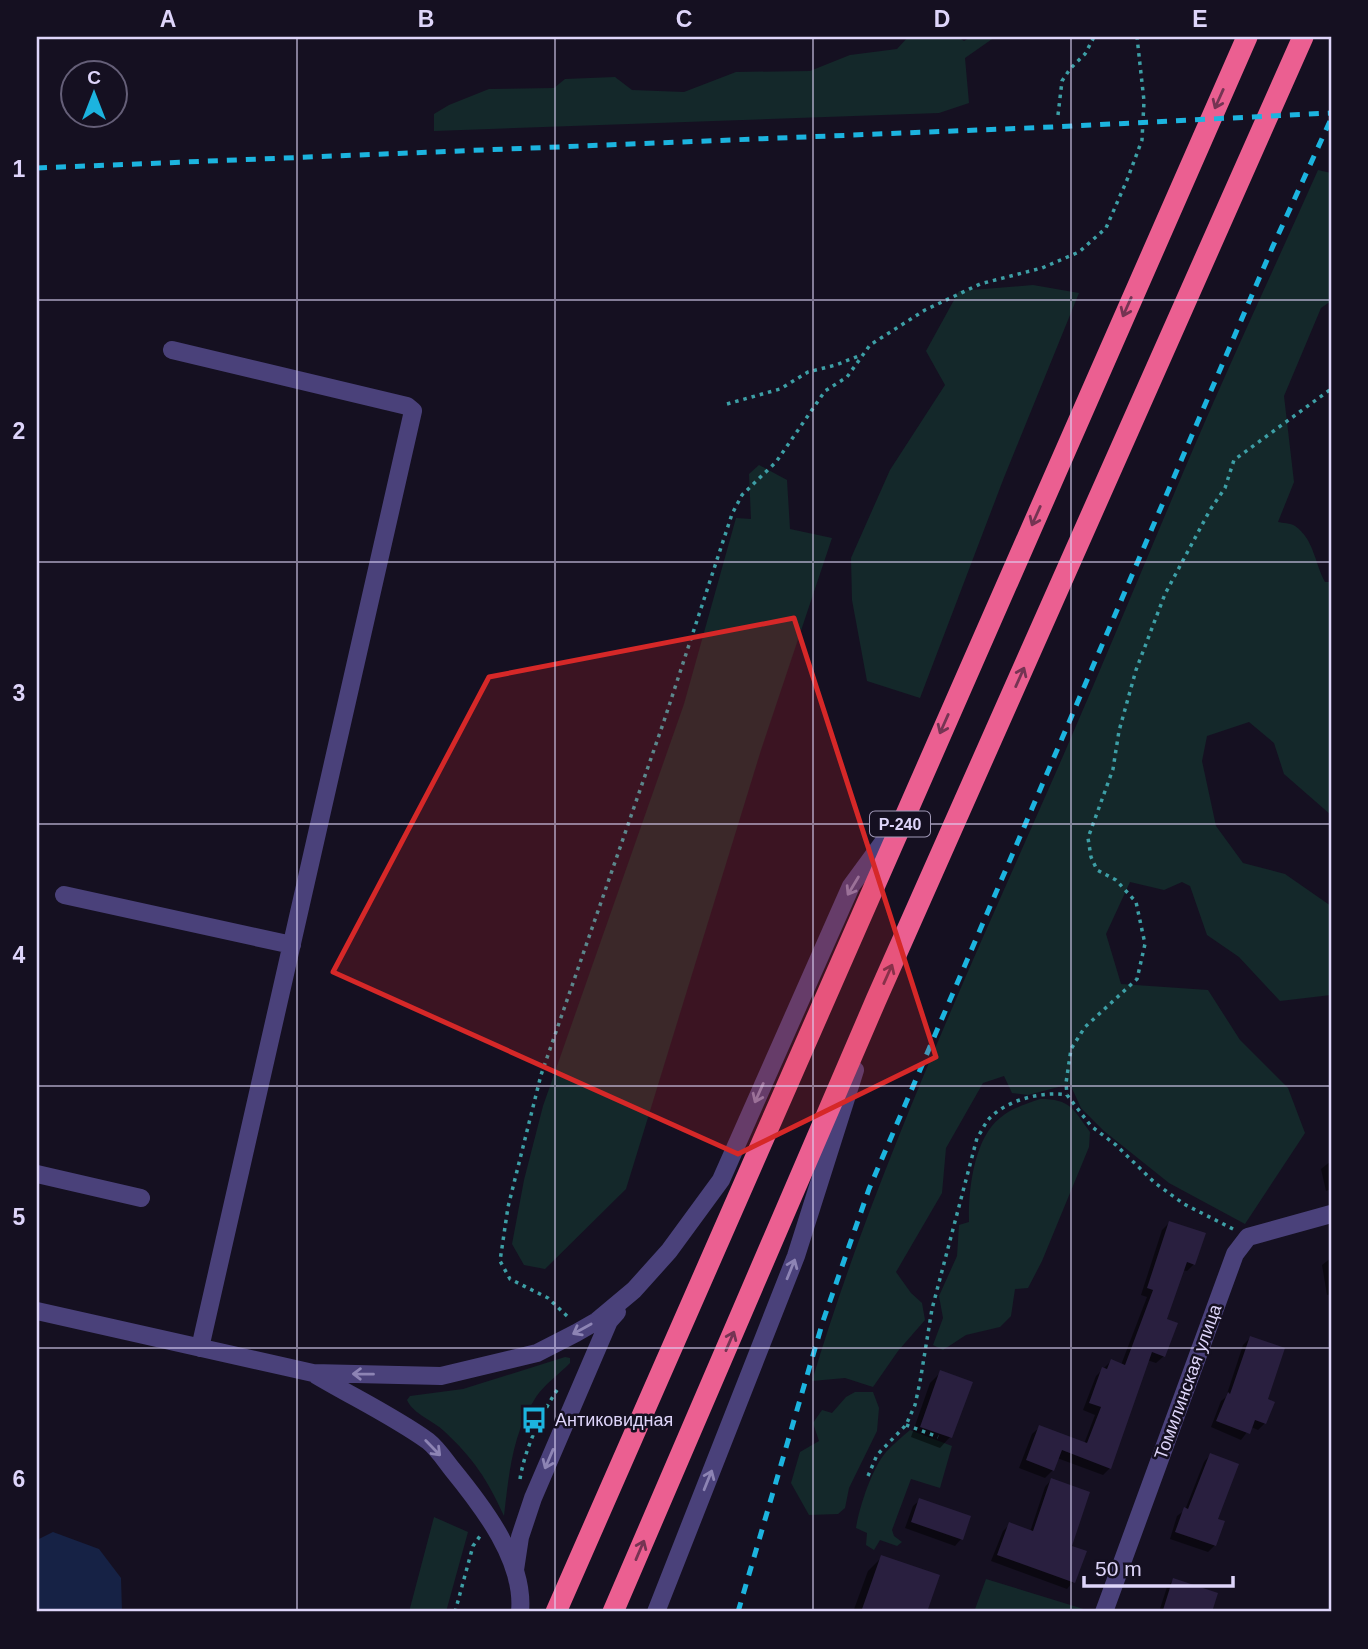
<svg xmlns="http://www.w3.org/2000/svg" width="1368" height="1649" font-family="Helvetica,sans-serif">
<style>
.green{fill:#14282a}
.water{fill:#162245}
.shadow{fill:#0007}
.building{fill:#291f3f}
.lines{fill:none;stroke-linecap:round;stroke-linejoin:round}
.path{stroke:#3d9fa6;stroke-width:3.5;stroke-dasharray:3.5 5;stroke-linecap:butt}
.minor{stroke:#4a417a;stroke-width:18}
.highway{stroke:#eb5f91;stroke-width:21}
.rail{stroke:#1cb4df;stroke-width:5;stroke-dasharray:10 9;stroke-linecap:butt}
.oneway{stroke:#753453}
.oneway2{stroke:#8d84b4}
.marked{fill:#d62828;fill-opacity:0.2;stroke:#d62828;stroke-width:5;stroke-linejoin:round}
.grid{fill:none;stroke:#ded5fa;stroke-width:2;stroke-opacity:0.55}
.labels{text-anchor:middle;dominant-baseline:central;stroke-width:5;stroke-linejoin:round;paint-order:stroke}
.shield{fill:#151021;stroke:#a29ab9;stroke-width:2}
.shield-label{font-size:16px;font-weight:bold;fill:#ded5fa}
.street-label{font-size:18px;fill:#ded5fa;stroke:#151021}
.poi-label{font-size:18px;fill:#ded5fa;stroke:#151021;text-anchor:start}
.neatline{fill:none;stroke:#ded5fa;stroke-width:2.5}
.grid-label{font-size:23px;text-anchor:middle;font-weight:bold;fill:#ded5fa}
</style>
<rect width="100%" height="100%" fill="#151021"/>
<path class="green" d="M 908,37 L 958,37 L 964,41 L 971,37 L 995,37 L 965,58 L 969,103 L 939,113 L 434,131 L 434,114 L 449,105 L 489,89 L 554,88 L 565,79 L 615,77 L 632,90 L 684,92 L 736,72 L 810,71 L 850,55 L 897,49 Z
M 1318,170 L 1331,173 L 1331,301 L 1321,308 L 1284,396 L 1294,482 L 1278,522 C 1282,523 1291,523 1295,526 C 1314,539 1315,564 1325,582 L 1331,582 L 1331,815 L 1284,774 L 1274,743 L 1249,722 L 1207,736 L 1202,761 L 1216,826 L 1243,863 L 1285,874 L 1331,906 L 1331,995 L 1280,1001 L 1239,957 L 1207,935 L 1190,886 L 1182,882 L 1164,890 L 1130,882 L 1106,934 L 1121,984 L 1208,990 L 1240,1040 L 1288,1088 L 1305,1133 L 1245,1224 L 1169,1183 L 1104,1131 L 1081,1108 L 1070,1084 L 1028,1095 L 1012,1093 L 1004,1076 L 983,1083 L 946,1148 L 942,1193 L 896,1272 L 911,1293 L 922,1303 L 925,1320 L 898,1351 L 873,1387 L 845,1378 L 812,1381 C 876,1168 971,966 1060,763 C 1106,658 1149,552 1194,447 C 1234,354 1277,262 1318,170 Z
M 1033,285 L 1079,293 L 1003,480 L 920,698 L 867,681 L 852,600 L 851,558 L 890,470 L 945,385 L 926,351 L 959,291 Z
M 759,465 L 787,480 L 790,529 L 832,538 L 761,750 L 626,1189 L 545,1269 L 524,1265 L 512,1244 L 524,1180 L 543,1106 L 684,704 L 736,518 L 751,519 L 749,474 Z
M 1040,1099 C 1071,1099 1073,1109 1090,1132 L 1089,1147 L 1042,1261 L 1028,1288 L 1015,1289 L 1011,1316 L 1000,1327 L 966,1335 L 943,1350 L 933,1345 L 943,1318 L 939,1296 L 957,1256 L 959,1225 L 969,1222 C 968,1191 974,1138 1000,1118 C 1011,1108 1026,1104 1040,1099 Z
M 565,1357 L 570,1358 L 570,1363 C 559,1374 544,1385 536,1397 C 512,1434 509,1474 504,1516 C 487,1479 474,1459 444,1431 C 434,1421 413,1414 407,1400 L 410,1396 L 463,1389 Z
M 855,1392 L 873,1392 L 879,1408 L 877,1431 L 849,1488 L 845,1508 L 838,1514 L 809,1515 L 791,1483 L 800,1452 L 819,1441 L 813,1423 L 822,1410 L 832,1413 L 846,1397 Z
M 910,1430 L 952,1446 L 940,1488 L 911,1479 L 892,1530 L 894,1536 L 902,1542 L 897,1546 L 880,1540 L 874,1550 L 866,1545 L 867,1533 L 856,1528 C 859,1508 872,1468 886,1452 C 893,1444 902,1437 910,1430 Z
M 434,1517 L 468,1532 L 446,1612 L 409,1612 Z
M 986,1579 L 1090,1611 L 1090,1612 L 974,1612 Z"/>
<path class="water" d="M 53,1532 L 99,1549 L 121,1578 L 122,1612 L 37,1612 L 37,1540 Z"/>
<path class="shadow" d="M 1331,1161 L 1331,1189 L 1326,1191 L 1321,1169 Z
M 1169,1223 L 1194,1264 L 1187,1271 L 1182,1270 L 1165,1320 L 1164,1356 L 1156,1363 L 1147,1360 L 1110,1468 L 1103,1475 L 1057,1458 L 1053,1470 L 1045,1478 L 1019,1468 L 1032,1434 L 1040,1427 L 1084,1444 L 1095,1415 L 1083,1410 L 1096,1376 L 1111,1361 L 1121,1365 L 1147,1297 L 1141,1295 L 1162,1230 Z
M 1331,1258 L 1331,1294 L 1327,1295 L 1322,1265 Z
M 1250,1338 L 1266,1400 L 1265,1423 L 1258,1430 L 1251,1427 L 1241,1440 L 1211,1427 L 1221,1401 L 1226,1397 L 1243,1345 Z
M 941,1372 L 950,1437 L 940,1448 L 911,1437 L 930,1383 Z
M 1210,1455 L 1216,1520 L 1215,1545 L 1208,1552 L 1170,1539 L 1177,1516 L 1185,1510 L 1204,1462 Z
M 1051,1480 L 1070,1547 L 1085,1552 L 1073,1582 L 1067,1589 L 991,1561 L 1003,1531 L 1010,1524 L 1030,1532 L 1045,1487 Z
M 920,1500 L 961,1539 L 955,1546 L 905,1528 L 913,1506 Z
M 882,1557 L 937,1576 L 925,1612 L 853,1612 L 868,1571 Z
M 1173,1580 L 1216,1594 L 1210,1612 L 1159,1612 L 1167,1587 Z"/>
<path class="building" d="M 1169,1221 L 1206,1233 L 1195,1265 L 1187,1262 L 1167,1319 L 1178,1323 L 1165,1357 L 1152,1352 L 1111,1469 L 1062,1450 L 1054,1471 L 1026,1460 L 1039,1425 L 1087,1443 L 1101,1407 L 1089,1403 L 1102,1367 L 1107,1369 L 1111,1359 L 1125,1365 L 1153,1290 L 1147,1288 Z
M 1250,1336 L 1285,1348 L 1268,1399 L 1275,1402 L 1266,1424 L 1255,1420 L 1250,1434 L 1216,1421 L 1228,1392 L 1230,1394 Z
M 940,1370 L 973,1382 L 952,1438 L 920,1427 Z
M 1210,1453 L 1239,1464 L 1218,1519 L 1225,1521 L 1216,1546 L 1175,1532 L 1184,1507 L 1188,1509 Z
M 1051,1478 L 1090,1492 L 1072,1546 L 1087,1551 L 1075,1583 L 997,1555 L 1009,1522 L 1033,1531 Z
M 919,1498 L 971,1516 L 963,1540 L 911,1522 Z
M 881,1555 L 940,1575 L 927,1612 L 861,1612 Z
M 1173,1578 L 1218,1593 L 1212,1612 L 1171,1612 L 1163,1610 Z"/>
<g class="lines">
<path class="path" d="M 1058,115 L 1062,81 L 1070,69 L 1085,54 L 1094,37
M 727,404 L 780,389 L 808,372 L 836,365 L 861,355
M 1233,1229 L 1184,1204 L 1155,1183 L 1116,1145 L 1091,1126 L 1067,1095 L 1066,1083 L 1071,1049 L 1085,1027 L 1137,979 L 1145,944 L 1136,902 L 1116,880 L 1097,870 L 1091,857 L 1088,838 L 1113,769 L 1119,731 L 1136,670 L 1165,594 L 1210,510 L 1225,488 L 1234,460 L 1331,389
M 567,1316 L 548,1298 L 510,1279 L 500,1261 L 508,1207 L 541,1075 L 664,721 L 732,514 L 742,495 L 776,462 L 825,391 L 847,377 L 870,345 L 925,310 L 980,284 L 1042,268 L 1079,252 L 1106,228 L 1127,180 L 1142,140 L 1144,101 L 1137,37
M 906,1425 L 938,1437
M 868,1476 L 877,1455 L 906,1425 L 915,1405 L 920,1382 L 932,1309 L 977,1138 C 982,1131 986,1120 993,1115 C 1011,1099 1044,1091 1067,1095
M 520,1479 C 525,1448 541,1414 559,1387
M 455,1612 L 473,1546 L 480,1536"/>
<path class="minor" d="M 172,350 L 407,406 L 413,411 L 200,1348
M 64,895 L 292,945
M 37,1174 L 141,1198
M 37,1311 L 313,1373 L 441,1376 L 537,1353 L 576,1333 L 597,1321 L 634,1290 L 669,1251 L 721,1180 L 851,886 L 895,826
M 316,1375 C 353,1397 393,1416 428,1441 C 437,1448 445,1460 452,1469 C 483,1507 525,1561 520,1612
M 515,1570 L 520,1537 L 533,1498 L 609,1321 L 617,1312
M 656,1612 L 796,1256 L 855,1070
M 1104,1612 L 1235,1254 L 1248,1237 L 1331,1214"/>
<path class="highway" d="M 556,1612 L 1247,37
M 613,1612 L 876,1000 L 1303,37"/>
<path class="rail" d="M 37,168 L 1052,127 L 1331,113
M 738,1612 L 823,1321 L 869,1189 L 1273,246 L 1331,119"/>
</g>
<defs><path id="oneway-shaft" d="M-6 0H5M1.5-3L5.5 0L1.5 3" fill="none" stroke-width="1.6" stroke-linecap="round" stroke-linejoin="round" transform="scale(1.75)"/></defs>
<g class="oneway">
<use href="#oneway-shaft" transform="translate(1219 99) rotate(114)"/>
<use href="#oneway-shaft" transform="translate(1127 307) rotate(114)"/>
<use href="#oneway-shaft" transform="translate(1036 516) rotate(114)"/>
<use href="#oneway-shaft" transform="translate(1020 677) rotate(-66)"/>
<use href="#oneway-shaft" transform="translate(944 724) rotate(114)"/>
<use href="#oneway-shaft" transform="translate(888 974) rotate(-66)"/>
<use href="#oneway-shaft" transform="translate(730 1341) rotate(-67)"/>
<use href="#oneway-shaft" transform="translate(640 1550) rotate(-67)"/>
</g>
<g class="oneway2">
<use href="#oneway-shaft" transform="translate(853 886) rotate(121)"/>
<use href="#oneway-shaft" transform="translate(759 1093) rotate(114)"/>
<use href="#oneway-shaft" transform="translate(791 1269) rotate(-68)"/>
<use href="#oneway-shaft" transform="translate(582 1329) rotate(151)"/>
<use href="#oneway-shaft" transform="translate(363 1374) rotate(-179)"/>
<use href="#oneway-shaft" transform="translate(433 1448) rotate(46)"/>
<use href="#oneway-shaft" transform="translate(549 1459) rotate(113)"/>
<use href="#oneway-shaft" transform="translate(708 1480) rotate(-68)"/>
</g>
<path class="marked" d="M 794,618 L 936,1057 L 738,1154 L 333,972 L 489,677 Z"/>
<path class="grid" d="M 297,37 L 297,1612M 555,37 L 555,1612M 813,37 L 813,1612M 1071,37 L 1071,1612M 37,300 L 1331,300M 37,562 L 1331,562M 37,824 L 1331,824M 37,1086 L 1331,1086M 37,1348 L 1331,1348"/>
<defs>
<g id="bus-bare" transform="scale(2.1)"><path d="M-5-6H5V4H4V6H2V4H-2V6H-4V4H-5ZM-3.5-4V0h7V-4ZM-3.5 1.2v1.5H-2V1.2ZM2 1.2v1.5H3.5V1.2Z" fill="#1cb4df" stroke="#151021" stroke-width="2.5" paint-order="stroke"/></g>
</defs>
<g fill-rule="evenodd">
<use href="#bus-bare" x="534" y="1420"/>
</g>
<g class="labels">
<rect class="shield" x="870" y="811.5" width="60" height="25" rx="5"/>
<g class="shield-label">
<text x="900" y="824">Р-240</text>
</g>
<g class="street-label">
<text transform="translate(1188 1382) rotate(-70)">Томилинская улица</text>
</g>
<g class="poi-label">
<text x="555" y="1420">Антиковидная</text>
</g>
</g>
<rect width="1368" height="1649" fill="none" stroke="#151021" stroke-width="77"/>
<g transform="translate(94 94)"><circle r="33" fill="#151021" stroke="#655f78" stroke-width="2"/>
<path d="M0-5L12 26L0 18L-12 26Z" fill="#1cb4df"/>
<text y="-10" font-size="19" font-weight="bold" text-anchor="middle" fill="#ded5fa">С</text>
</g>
<path d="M1084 1576v10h149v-10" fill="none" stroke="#ded5fa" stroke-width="3.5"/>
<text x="1095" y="1576" font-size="21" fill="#ded5fa" stroke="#151021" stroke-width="5" paint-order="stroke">50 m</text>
<rect x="38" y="38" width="1292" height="1572" class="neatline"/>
<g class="grid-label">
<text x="168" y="27">A</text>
<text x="426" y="27">B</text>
<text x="684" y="27">C</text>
<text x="942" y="27">D</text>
<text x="1200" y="27">E</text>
<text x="19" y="177">1</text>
<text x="19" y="439">2</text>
<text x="19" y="701">3</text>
<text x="19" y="963">4</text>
<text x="19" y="1225">5</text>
<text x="19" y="1487">6</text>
</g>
</svg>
